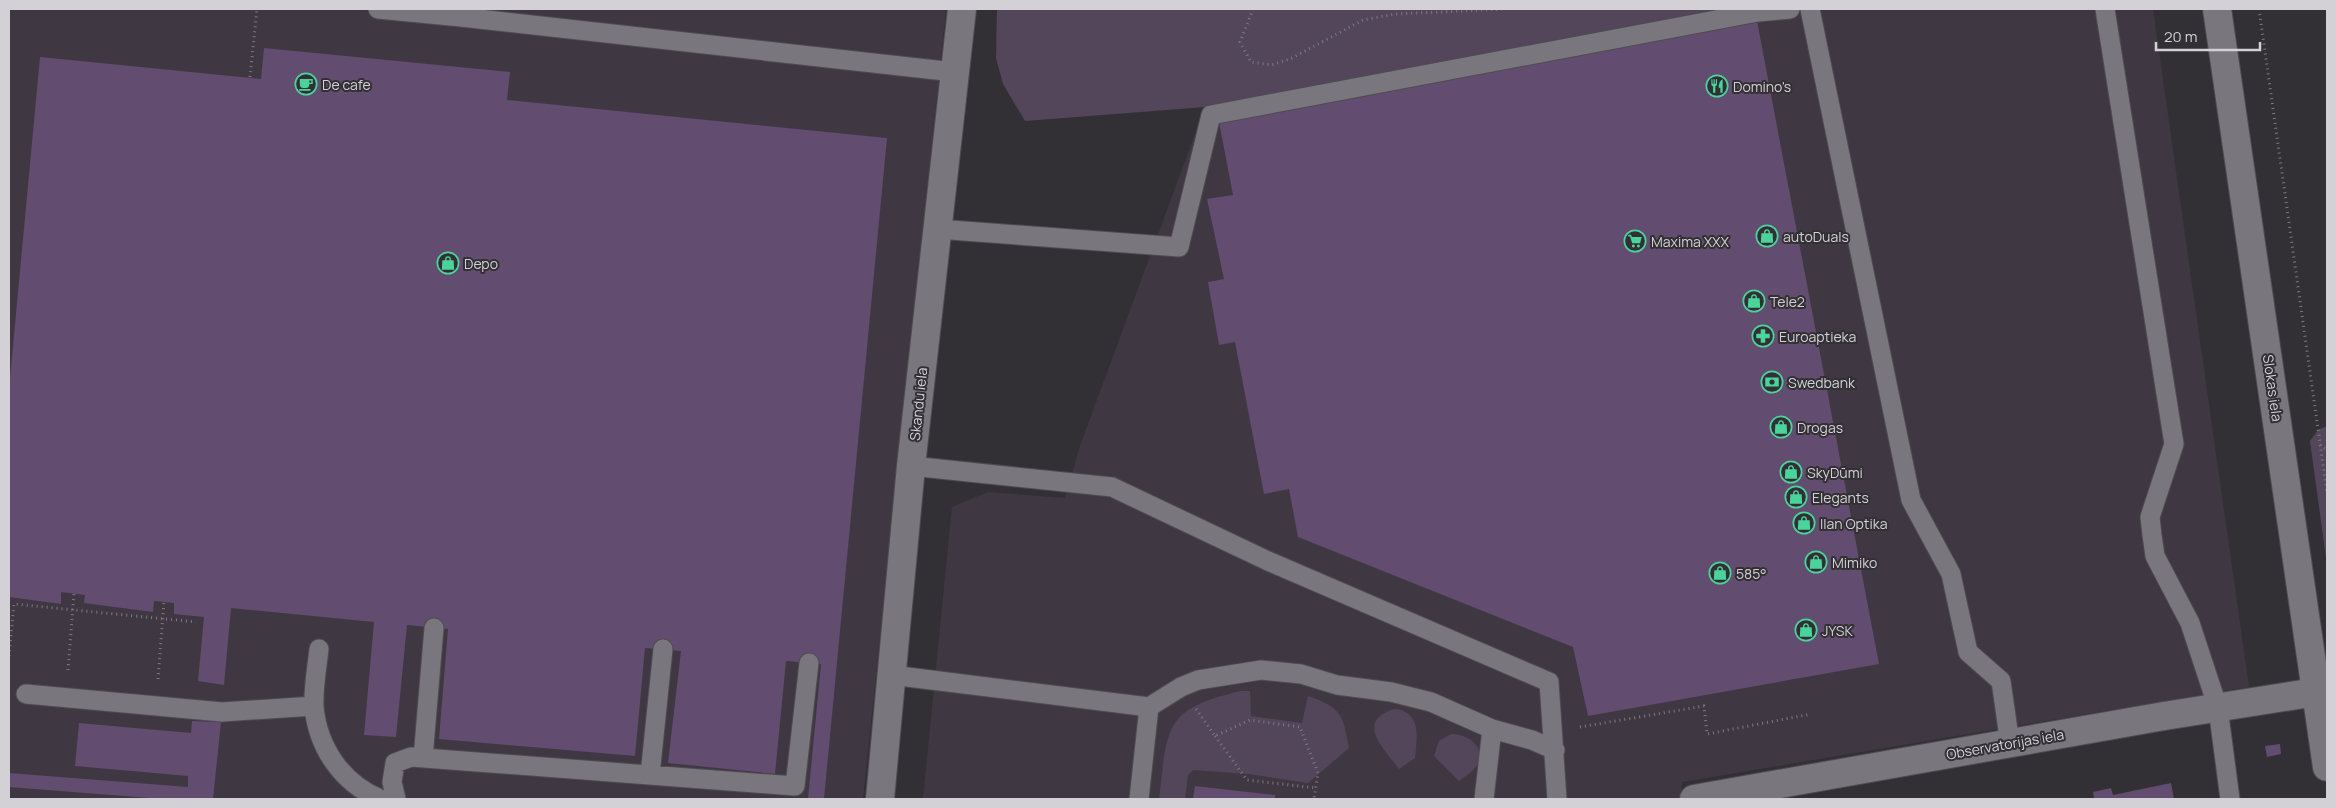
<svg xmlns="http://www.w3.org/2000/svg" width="2336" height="808" font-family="Manrope,sans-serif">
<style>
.built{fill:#3f3843}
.green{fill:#53465b}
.building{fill:#624c6f}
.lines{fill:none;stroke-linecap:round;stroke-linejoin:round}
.lane-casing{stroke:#4f4c51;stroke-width:21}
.street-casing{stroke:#4f4c51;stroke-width:30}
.secondary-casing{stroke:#4f4c51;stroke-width:30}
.path{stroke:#7d7a7f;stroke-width:3;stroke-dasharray:1 4;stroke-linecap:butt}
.lane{stroke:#7a767d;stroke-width:19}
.street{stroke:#7a767d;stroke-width:28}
.secondary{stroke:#7a767d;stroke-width:28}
.labels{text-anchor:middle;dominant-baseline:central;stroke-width:4;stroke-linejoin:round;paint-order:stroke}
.poi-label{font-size:14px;fill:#d3d1d5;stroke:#333035;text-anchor:start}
.street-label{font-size:14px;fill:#d3d1d5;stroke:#333035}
</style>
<rect width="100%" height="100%" fill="#333035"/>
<path class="built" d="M 9,9 L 946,9 L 863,799 L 9,799 Z
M 1720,9 L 2153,9 L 2249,687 L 1682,782 L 1681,799 L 923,799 L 952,507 L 988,492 L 1065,498 L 1080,446 L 1205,107 Z"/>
<path class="green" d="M 997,9 L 1720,9 L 1205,107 L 1025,121 L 1003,84 L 996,58 Z
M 2327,426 L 2327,565 L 2310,441 L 2318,430 Z
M 1241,691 L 1250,691 L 1251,716 L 1302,723 L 1308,696 C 1342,708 1343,715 1349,748 L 1308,783 L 1249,774 L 1193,770 L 1188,775 L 1185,799 L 1159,799 C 1168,727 1163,709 1241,691 Z
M 1394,709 C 1422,711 1417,738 1415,758 L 1399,769 C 1384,748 1354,722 1394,709 Z
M 1451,734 C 1467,734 1487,746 1477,765 C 1474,771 1464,777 1459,781 L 1434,756 L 1439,741 Z"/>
<path class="building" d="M 1757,21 L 1879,664 L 1588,716 L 1573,647 L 1298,537 L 1289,489 L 1264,494 L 1235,342 L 1219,345 L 1208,282 L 1224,279 L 1207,199 L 1233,195 L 1219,122 Z
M 264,48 L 510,72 L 507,100 L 887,138 L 824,799 L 808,799 L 821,664 L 786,661 L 775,774 L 668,763 L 681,651 L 645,648 L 635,756 L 439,739 L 448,629 L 407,625 L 396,737 L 364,735 L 374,622 L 231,608 L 224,685 L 198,681 L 204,617 L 174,614 L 174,603 L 154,601 L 153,612 L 84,603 L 85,595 L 61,592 L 61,604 L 9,597 L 9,389 L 40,57 L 261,79 Z
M 192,721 L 221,722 L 213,799 L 162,799 L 9,787 L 9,773 L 188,787 L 188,776 L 75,766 L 79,723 L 191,733 Z
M 2280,744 L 2281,754 L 2267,757 L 2265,746 Z
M 2171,783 L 2174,799 L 2094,799 L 2093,792 L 2111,788 L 2113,795 Z
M 1195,786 L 1275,795 L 1275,799 L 1193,799 Z"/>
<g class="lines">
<g class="lane-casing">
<path id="lane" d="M 378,9 L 461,17 L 462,9
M 1810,9 L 1911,500 L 1951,574 L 1968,652 L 2001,681 L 2010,744
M 2105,9 L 2174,444 L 2150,517 L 2152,535 L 2155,556 L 2190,623 L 2218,708 L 2230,799
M 461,17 L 954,72
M 937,229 L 1179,247 L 1211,115 L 1758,12 L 1790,9
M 911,466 L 1112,487 L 1268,561 L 1549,682 L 1557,799
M 319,649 C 317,668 313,688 314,707 C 318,748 342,783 380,799
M 891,675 L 1149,707 L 1181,687 L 1198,680 L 1261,670 L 1301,674 L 1337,685 L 1391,692 L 1431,702 L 1492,729 L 1532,740 L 1555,750
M 26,694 L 222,712 L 314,706
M 423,758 L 434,628
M 650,775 L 663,649
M 396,799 L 392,782 L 395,763 L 411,757 L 795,786 L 809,663
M 1139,799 L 1149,707
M 1484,799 L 1492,729"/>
</g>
<g class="street-casing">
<path id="street" d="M 880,799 L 911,466 L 962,9
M 1694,799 L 2164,716 L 2316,692"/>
</g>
<g class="secondary-casing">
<path id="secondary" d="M 2217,9 L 2327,767"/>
</g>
<path class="path" d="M 1253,9 L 1240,42 L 1251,62 L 1272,65 L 1292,58 L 1363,20 L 1396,14 L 1506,9
M 2259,9 L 2327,493
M 250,77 L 257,9
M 2320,445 L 2327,450
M 9,656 L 14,604 L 196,622
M 68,670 L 74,594
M 158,679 L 164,602
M 1196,709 L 1215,736 L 1250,720 L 1300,727 L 1318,773 L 1314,799
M 1580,727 L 1704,706 L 1707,734 L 1811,714
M 1215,736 L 1247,780 L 1316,788"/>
<use href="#lane" class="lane"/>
<use href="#street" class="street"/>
<use href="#secondary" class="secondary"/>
</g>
<defs>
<g id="cafe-ring" transform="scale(1.125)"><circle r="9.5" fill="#333035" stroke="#4ad49c" stroke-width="1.5"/><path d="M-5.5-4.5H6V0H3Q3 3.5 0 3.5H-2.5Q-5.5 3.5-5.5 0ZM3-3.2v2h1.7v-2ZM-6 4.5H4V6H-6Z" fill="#4ad49c"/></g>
<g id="restaurant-ring" transform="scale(1.125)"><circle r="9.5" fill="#333035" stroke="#4ad49c" stroke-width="1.5"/><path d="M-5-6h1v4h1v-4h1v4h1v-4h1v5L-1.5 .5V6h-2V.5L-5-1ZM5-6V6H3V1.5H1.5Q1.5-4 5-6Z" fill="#4ad49c"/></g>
<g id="shop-ring" transform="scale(1.125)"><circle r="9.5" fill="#333035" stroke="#4ad49c" stroke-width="1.5"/><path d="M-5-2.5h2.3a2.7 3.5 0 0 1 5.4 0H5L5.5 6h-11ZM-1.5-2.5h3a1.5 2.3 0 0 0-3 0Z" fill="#4ad49c"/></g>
<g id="supermarket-ring" transform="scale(1.125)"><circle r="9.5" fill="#333035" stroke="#4ad49c" stroke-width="1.5"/><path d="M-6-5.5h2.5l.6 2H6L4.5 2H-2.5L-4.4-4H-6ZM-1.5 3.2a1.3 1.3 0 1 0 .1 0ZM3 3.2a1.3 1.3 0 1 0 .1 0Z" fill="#4ad49c"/></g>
<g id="pharmacy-ring" transform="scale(1.125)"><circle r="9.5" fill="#333035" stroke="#4ad49c" stroke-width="1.5"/><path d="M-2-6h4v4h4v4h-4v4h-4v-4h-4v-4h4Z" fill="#4ad49c"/></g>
<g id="bank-ring" transform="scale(1.125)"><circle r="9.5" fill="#333035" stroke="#4ad49c" stroke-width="1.5"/><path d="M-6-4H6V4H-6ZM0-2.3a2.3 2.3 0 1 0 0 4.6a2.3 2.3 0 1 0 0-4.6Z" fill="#4ad49c"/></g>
</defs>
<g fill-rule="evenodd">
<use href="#cafe-ring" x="306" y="84"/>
<use href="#restaurant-ring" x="1717" y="86"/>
<use href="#shop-ring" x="1767" y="236"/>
<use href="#supermarket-ring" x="1635" y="241"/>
<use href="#shop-ring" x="448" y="263"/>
<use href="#shop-ring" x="1754" y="301"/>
<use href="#pharmacy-ring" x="1763" y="336"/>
<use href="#bank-ring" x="1772" y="382"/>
<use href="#shop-ring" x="1781" y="427"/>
<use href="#shop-ring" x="1791" y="472"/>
<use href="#shop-ring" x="1796" y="497"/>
<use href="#shop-ring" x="1804" y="523"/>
<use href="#shop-ring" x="1816" y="562"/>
<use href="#shop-ring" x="1720" y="573"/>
<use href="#shop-ring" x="1806" y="630"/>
</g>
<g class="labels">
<g class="poi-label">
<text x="322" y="84">De cafe</text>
<text x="1733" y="86">Domino's</text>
<text x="1783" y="236">autoDuals</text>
<text x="1651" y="241">Maxima XXX</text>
<text x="464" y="263">Depo</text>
<text x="1770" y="301">Tele2</text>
<text x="1779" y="336">Euroaptieka</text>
<text x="1788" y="382">Swedbank</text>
<text x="1797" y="427">Drogas</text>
<text x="1807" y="472">SkyDūmi</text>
<text x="1812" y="497">Elegants</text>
<text x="1820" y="523">Ilan Optika</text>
<text x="1832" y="562">Mimiko</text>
<text x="1736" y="573">585°</text>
<text x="1822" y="630">JYSK</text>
</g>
<g class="street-label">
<text transform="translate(2273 388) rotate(82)">Slokas iela</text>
<text transform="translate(918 404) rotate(-84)">Skandu iela</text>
<text transform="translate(2005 744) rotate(-10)">Observatorijas iela</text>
</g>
</g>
<rect width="2336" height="808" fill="none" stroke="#d3d1d5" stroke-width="20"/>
<path d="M2156 42v8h104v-8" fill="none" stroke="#d3d1d5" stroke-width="2.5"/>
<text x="2164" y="42" font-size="15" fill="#d3d1d5" stroke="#333035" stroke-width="4" paint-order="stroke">20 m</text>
</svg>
